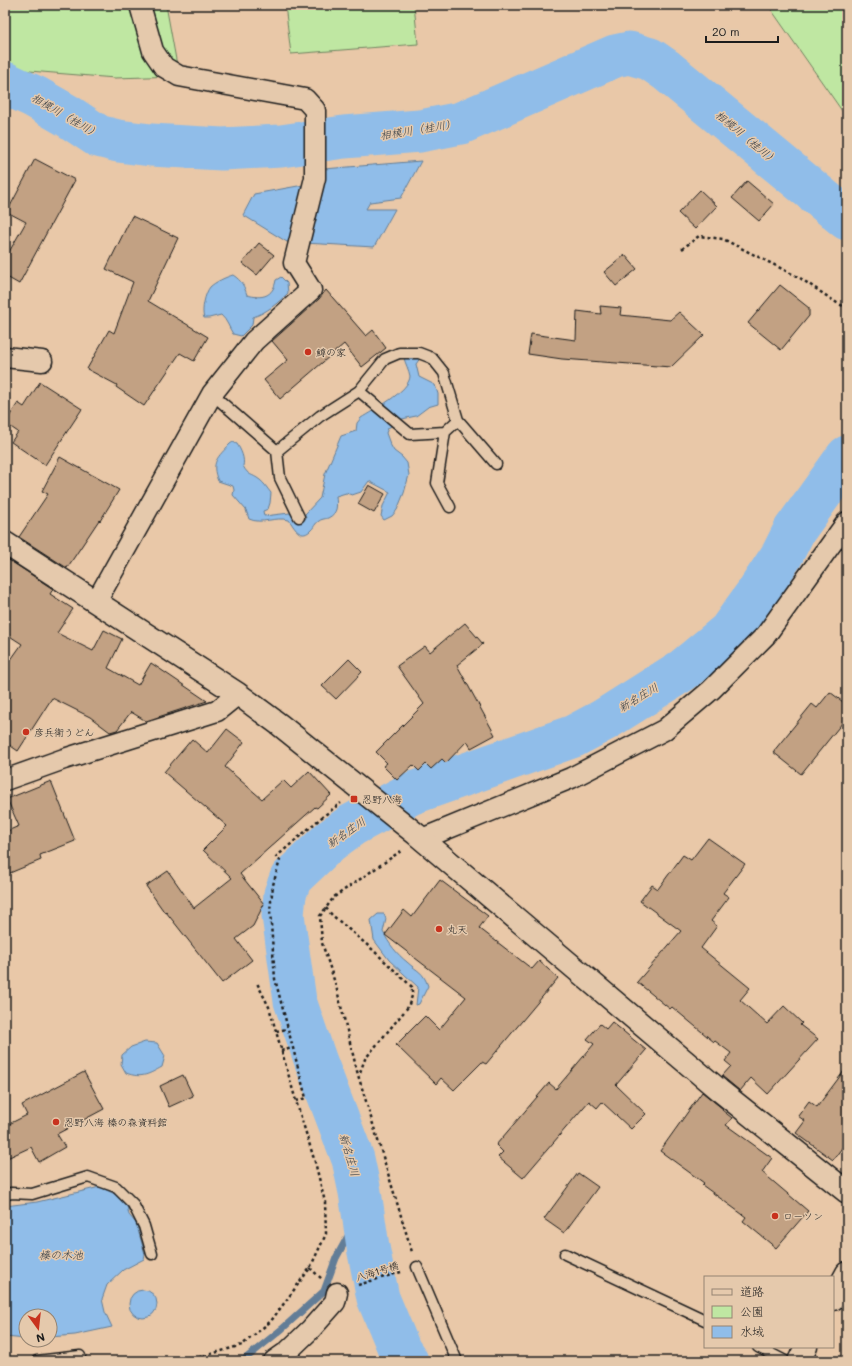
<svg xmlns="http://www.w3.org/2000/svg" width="852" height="1366" font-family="Mali,'Klee One',sans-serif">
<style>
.green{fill:#bfe7a2;stroke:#6e825f}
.water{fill:#90bde9;stroke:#627d97}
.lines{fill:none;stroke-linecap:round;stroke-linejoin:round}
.stream{stroke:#627d97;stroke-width:7}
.river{stroke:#90bde9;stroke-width:43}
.building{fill:#c2a183;stroke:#1c1c1c}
.lane-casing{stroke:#1c1c1c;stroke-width:13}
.street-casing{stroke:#1c1c1c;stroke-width:23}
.secondary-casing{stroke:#1c1c1c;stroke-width:25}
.path{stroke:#1c1c1c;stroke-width:2.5;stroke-dasharray:3 3;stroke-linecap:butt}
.lane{stroke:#e5c9ac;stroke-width:10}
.street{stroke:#e5c9ac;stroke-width:20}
.secondary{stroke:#e5c9ac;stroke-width:22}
.poi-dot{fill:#c8321e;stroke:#e5c9ac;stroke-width:1.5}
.labels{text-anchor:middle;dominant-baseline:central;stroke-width:3;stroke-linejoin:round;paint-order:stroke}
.poi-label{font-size:10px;fill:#1c1c1c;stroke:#e5c9ac;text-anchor:start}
.street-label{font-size:10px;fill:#1c1c1c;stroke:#e5c9ac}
.water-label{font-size:11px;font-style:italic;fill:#333c45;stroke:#e5c9ac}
</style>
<rect width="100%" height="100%" fill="#e9c8a8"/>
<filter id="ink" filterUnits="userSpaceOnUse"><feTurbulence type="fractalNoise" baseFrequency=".025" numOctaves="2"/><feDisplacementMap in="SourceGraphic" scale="8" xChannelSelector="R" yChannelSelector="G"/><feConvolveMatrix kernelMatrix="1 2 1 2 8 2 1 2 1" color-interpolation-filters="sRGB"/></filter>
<g filter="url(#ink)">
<path class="green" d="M 5,5 L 166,5 L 179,76 L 115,78 L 5,69 Z
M 285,5 L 414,5 L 418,44 L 291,54 Z
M 768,5 L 847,5 L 847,118 Z"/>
<path class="water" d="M 421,161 L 401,198 L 370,202 L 366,209 L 395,209 L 374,247 L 287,242 L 243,215 L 254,194 L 320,182 L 324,169 Z
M 233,275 C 242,281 244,286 247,295 C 262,299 273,297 276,280 L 281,277 L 287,283 L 288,293 C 278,303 266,313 253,317 L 252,325 L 241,336 L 233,334 C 229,328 227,320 221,315 L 209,318 L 204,318 C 201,311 205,293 210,287 C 215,282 226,277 233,275 Z
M 412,357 L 421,357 L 416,364 L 419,377 L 435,385 L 438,394 L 438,404 L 428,407 L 416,416 L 402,419 L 388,428 L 386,433 L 390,444 L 394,451 L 402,457 L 407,463 L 409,475 L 404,493 L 397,510 L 392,516 L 384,520 L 381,516 L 383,506 L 390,492 L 369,481 L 361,492 L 352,495 L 346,493 L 336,496 C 337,506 338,513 328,518 C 325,519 321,519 319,521 C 315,523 314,528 310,531 C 300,540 294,527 289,520 C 275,516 262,525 249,519 L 246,510 L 233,495 L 234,490 L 233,486 L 218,481 C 210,462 218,457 230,444 L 233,442 L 237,444 C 241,450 245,459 243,466 C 249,477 251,473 260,480 C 264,483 267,488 271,493 L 270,503 L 268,509 L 263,511 L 264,516 L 290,513 L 297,522 L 302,523 L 306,518 L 305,514 L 320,498 L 325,474 L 341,436 L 356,431 L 357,423 L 361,418 C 372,411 410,391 410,376 C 409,370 405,363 404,358 Z
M 378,914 L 384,914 L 386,919 L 383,932 C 389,944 397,954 407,962 C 418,972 423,971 428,986 L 419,1004 L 416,1005 L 418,987 L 389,960 L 374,940 L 371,920 Z
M 145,1042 L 157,1043 L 165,1056 L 162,1067 C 149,1074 142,1079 126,1073 L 121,1064 L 122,1055 L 131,1047 Z
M 100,1187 L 117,1195 L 127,1206 L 129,1215 L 136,1223 L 145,1254 L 144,1259 L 123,1270 L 107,1285 L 102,1299 L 105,1312 L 112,1327 L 75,1335 L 50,1337 L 50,1316 L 26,1316 L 26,1339 L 5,1337 L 5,1206 L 37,1202 Z
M129 1304a14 14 0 1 1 28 0a14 14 0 1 1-28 0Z"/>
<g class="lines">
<path class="stream" d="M 239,1361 L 245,1359 L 282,1329 L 324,1291 L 336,1258 L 354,1225 L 360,1192"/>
<path class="river" d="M 5,83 L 35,97 L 68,116 L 98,136 L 118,141 L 151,145 L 222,149 L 281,146 L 344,137 L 420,131 L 461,123 L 615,56 L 629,53 L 650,59 L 666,70 L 847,219
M 407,1361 L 400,1351 L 378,1298 L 368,1247 L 360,1192 L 353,1159 L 316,1062 L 295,1001 L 283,915 L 285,894 L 291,878 L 330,841 L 352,825 L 410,794 L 574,736 L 604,720 L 683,670 L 729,632 L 757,593 L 782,555 L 794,531 L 847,457"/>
</g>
<path class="building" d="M 35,159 L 75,180 L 19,284 L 5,276 L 5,259 L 26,222 L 7,212 Z
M 747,181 L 774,204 L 759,221 L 732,198 Z
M 700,190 L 717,206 L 695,229 L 678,213 Z
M 132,216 L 178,238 L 148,301 L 208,337 L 194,361 L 180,353 L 144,406 L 116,387 L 117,385 L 87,369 L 109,330 L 114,333 L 133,282 L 106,269 Z
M 259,243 L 274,255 L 257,275 L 242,263 Z
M 625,255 L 637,269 L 616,286 L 604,272 Z
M 780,285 L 809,308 L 809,316 L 781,350 L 748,323 Z
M 326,290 L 366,336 L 373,330 L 386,348 L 362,367 L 344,344 L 280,399 L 264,380 L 288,360 L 272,341 L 319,299 Z
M 600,306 L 621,308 L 620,315 L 670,320 L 679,312 L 704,335 L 671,367 L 562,359 L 528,354 L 531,334 L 576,340 L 577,311 L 601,314 Z
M 40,382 L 82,409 L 45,465 L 11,442 L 18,432 L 5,423 L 18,403 L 24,407 Z
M 60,457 L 119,490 L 100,521 L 99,520 L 67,568 L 19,537 L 48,494 L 42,491 Z
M 369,485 L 385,494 L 374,513 L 358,504 Z
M 6,558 L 53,589 L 50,594 L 73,609 L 57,633 L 93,651 L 104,630 L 122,639 L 108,668 L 138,685 L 151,663 L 207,701 L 146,721 L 131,712 L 117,730 L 110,732 L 90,717 L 52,698 L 18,751 L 5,742 L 5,668 L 22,644 L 5,633 Z
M 465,623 L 483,644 L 457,665 L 495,735 L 471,748 L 467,741 L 446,763 L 442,759 L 431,769 L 426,764 L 419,771 L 413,765 L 397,780 L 383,766 L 387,763 L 376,752 L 424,704 L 397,666 L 425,646 L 430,652 Z
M 349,659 L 362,672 L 336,699 L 322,686 Z
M 830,692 L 847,705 L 847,717 L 801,774 L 773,752 L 812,704 L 817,708 Z
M 227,729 L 244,742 L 225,767 L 262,799 L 283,780 L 291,788 L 309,771 L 331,795 L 317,808 L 315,807 L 240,874 L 264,904 L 253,926 L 236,939 L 252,960 L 222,983 L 166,912 L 165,913 L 146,886 L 168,871 L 194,908 L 232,878 L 203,850 L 227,826 L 164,772 L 192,739 L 208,753 Z
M 51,781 L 75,841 L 40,855 L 41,860 L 5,875 L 5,832 L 19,826 L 7,799 Z
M 708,838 L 745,864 L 723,893 L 729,897 L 711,921 L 717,926 L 701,948 L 750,988 L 740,1000 L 767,1024 L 784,1006 L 802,1023 L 800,1025 L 818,1039 L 768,1094 L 751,1078 L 740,1091 L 722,1076 L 731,1066 L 725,1061 L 731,1053 L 715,1041 L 714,1042 L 672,1007 L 670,1009 L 637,982 L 681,931 L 640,901 L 652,885 L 658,889 L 683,855 L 691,860 Z
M 440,880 L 488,916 L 479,928 L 532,969 L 539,961 L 558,978 L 486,1064 L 482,1062 L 454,1090 L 441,1078 L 436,1084 L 396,1045 L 425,1016 L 439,1030 L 466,997 L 385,935 L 404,910 L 412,917 Z
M 612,1022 L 646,1050 L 616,1085 L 646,1114 L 631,1129 L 602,1102 L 597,1108 L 589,1101 L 523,1178 L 498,1157 L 503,1152 L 496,1145 L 549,1083 L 556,1089 L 594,1044 L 587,1039 L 600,1024 L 606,1029 Z
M 847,1067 L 847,1141 L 833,1160 L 796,1133 L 805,1121 L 798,1116 L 809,1101 L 817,1107 Z
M 84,1072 L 104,1109 L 57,1134 L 65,1147 L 39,1162 L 31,1147 L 5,1159 L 5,1126 L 27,1115 L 22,1105 Z
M 183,1075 L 193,1096 L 169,1107 L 160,1086 Z
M 702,1092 L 723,1109 L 722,1110 L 732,1118 L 726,1125 L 772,1158 L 762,1172 L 808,1211 L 776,1248 L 743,1221 L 746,1217 L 702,1185 L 704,1183 L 660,1151 Z
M 578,1173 L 598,1187 L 564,1233 L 544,1219 Z"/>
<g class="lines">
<g class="lane-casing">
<path id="lane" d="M 212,394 L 277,451 L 320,416 L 359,391 L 385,359 L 399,353 L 419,353 L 432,358 L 444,373 L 458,420 L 445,432 L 410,434 L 359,391
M 458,420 L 496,464
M 445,432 L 437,483 L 450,507
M 277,451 L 280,478 L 299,517
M 5,1195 L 11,1193 L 32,1194 L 88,1177 L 116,1187 L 133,1204 L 144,1226 L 152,1254
M 565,1254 L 705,1320
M 417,1267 L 457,1361
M 758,1347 L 785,1361
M 37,1361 L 80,1356"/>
</g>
<g class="street-casing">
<path id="street" d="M 5,357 L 42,361
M 96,602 L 212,394 L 254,341 L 311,290 L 294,263 L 315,178 L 315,110 L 305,99 L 179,76 L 164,67 L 153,51 L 140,5
M 5,780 L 64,759 L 217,711 L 238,694
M 422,839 L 571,778 L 664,730 L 711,690 L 766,635 L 847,522
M 274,1361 L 287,1352 L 311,1329 L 335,1302 L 337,1293"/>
</g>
<g class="secondary-casing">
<path id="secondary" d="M 5,543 L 238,694 L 280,725 L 416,834 L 719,1090 L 847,1192
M 833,1299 L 847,1273
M 799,1361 L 806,1347"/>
</g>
<path class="path" d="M 682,249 L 699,236 L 723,239 L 800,278 L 837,303 L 847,308
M 401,851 L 334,897 L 320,916 L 322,943 L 336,986 L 358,1075 L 412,1252
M 326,908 L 332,915 L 373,950 L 412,987 L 412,996 L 408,1007 L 365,1059 L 359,1075
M 276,1031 L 287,1029
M 281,1051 L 292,1048
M 296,1101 L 306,1098 L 275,979 L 270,910 L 273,885 L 280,860 L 276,857 L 322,817 L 341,803
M 310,1268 L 322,1279
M 358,1285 L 401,1272
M 187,1361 L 242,1345 L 271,1321 L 310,1268 L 326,1234 L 325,1202 L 315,1162 L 296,1101 L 269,1007 L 257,983"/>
<use href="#lane" class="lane"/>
<use href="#street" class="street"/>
<use href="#secondary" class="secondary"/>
</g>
</g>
<g class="poi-dot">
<circle cx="308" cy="352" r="4"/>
<circle cx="26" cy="732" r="4"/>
<rect x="350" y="795" width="8" height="8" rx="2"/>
<circle cx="439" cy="929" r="4"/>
<circle cx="56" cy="1122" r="4"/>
<circle cx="775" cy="1216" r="4"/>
</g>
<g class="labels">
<g class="poi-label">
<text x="316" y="352">鱒の家</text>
<text x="34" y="732">彦兵衛うどん</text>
<text x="362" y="799">忍野八海</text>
<text x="447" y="929">丸天</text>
<text x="64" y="1122">忍野八海 榛の森資料館</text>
<text x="783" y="1216">ローソン</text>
</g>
<g class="street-label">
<text transform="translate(377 1271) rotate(-17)">八海1号橋</text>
</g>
<g class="water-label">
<text transform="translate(66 115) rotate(30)">相模川（桂川）</text>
<text transform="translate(418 129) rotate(-9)">相模川（桂川）</text>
<text transform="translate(747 137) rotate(40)">相模川（桂川）</text>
<text transform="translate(638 697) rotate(-31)">新名庄川</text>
<text transform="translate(346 832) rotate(-35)">新名庄川</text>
<text transform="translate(350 1155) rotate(74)">新名庄川</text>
<text x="61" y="1254">榛の木池</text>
</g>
</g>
<rect width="852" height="1366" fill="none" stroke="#e5c9ac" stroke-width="20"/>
<rect x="10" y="10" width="832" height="1346" fill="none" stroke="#1c1c1c" stroke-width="1.5" filter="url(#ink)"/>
<rect x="704" y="1276" width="130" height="72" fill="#e5c9ac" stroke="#958472"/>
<rect x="712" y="1289" width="20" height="6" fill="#e5c9ac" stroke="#958472"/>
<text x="740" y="1296" font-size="12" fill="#1c1c1c">道路</text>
<rect x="712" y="1306" width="20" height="12" fill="#bfe7a2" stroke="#958472"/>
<text x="740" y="1316" font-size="12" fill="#1c1c1c">公園</text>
<rect x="712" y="1326" width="20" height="12" fill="#90bde9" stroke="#958472"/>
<text x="740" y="1336" font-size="12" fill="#1c1c1c">水域</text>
<g transform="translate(38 1328) rotate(165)"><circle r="19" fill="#e5c9ac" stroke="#958472"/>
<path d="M0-3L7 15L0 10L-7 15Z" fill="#c8321e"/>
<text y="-6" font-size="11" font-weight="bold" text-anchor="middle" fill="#1c1c1c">N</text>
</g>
<path d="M706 36v6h72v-6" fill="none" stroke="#1c1c1c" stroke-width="2"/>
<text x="712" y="36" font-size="12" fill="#1c1c1c" stroke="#e5c9ac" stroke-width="3" paint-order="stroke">20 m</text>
</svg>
